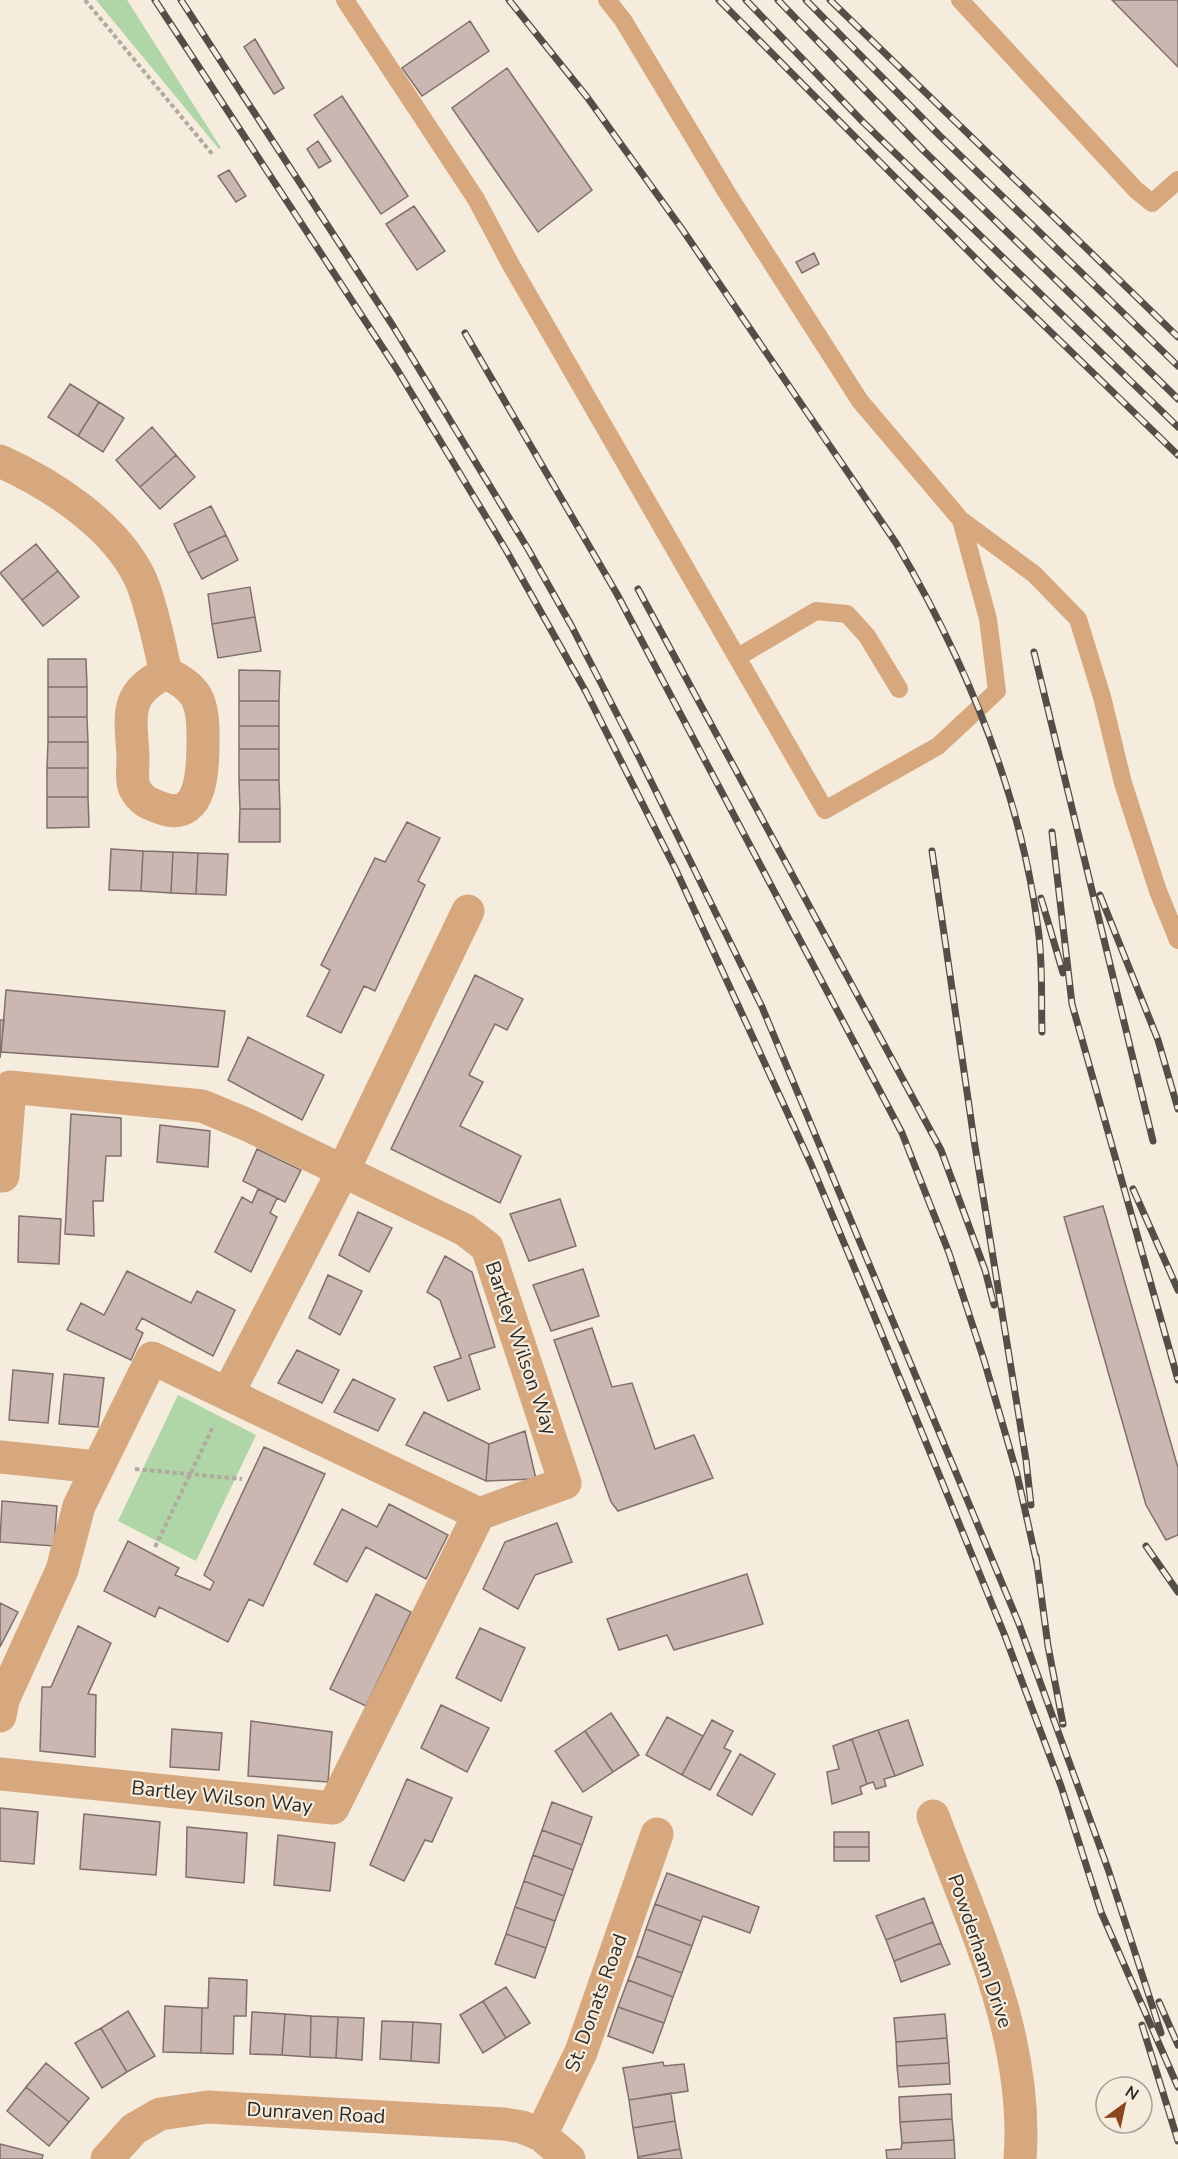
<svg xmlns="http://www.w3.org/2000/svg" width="1178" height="2159" font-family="'Nunito Sans',sans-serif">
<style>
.green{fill:#b0d5a6}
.building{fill:#cab7b2;stroke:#806f6b;stroke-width:1.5}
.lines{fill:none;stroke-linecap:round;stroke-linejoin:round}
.path{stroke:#b1aa9e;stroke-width:4;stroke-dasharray:4.5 3;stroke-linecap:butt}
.lane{stroke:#d7a77e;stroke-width:18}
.street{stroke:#d7a77e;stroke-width:33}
.rail-casing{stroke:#534e47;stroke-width:7}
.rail{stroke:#f5ecdd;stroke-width:4.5;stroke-dasharray:14;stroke-linecap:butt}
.labels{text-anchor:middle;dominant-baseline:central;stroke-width:4.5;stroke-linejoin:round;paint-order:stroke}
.street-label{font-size:20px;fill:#2e2a25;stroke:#f5ecdd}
</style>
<rect width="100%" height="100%" fill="#f5ecdd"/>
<path class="green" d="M 96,0 L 127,0 L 221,148 L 219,149 Z
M 178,1395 L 256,1435 L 196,1561 L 118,1521 Z"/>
<path class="building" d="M 1112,0 L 1178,0 L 1178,67 Z
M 470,21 L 489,51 L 422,96 L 402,68 Z
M 255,39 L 284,88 L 274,94 L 244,47 Z
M 507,68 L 592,190 L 538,232 L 452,108 Z
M 342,96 L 408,196 L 381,214 L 314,115 Z
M 318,141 L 331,161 L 319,168 L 307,149 Z
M 229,170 L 246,196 L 236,202 L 218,176 Z
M 414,206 L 445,251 L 417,270 L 386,224 Z
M 814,253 L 819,264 L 802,273 L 796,262 Z
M 70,384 L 99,402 L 78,436 L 48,417 Z
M 99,402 L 124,418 L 103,452 L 78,436 Z
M 152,427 L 176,455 L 140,487 L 116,460 Z
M 176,455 L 195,477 L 160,509 L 140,487 Z
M 211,506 L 226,535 L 188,553 L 174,524 Z
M 226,535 L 238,560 L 202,579 L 188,553 Z
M 36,544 L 58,571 L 22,600 L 0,573 Z
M 58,571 L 79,597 L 43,626 L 22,600 Z
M 250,587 L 255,617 L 212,624 L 208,594 Z
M 255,617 L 261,651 L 218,658 L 212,624 Z
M 48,659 L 86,659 L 87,687 L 48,687 Z
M 239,670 L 280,671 L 279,701 L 239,701 Z
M 48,687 L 87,687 L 87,717 L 48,717 Z
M 239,701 L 279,701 L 279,726 L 239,726 Z
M 48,717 L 87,717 L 88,742 L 48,742 Z
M 239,726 L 279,726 L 279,749 L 239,749 Z
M 48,742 L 88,742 L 88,768 L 47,768 Z
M 239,749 L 279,749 L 279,780 L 239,780 Z
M 47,768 L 88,768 L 88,797 L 47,797 Z
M 239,780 L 279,780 L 280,809 L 240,809 Z
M 47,797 L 88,797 L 89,827 L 47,828 Z
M 240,809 L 280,809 L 280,842 L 239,842 Z
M 407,822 L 440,838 L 418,881 L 425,885 L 375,991 L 364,986 L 341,1033 L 307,1016 L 330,970 L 321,965 L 375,858 L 385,862 Z
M 111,849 L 143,851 L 141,891 L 109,890 Z
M 143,851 L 173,852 L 171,893 L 141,891 Z
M 173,852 L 198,853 L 196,894 L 171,893 Z
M 198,853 L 228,854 L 226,895 L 196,894 Z
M 475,975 L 523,999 L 507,1030 L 495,1024 L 469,1075 L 483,1082 L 460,1126 L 521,1156 L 500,1203 L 391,1149 Z
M 6,990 L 225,1011 L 218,1067 L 1,1052 Z
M 0,1020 L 4,1020 L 0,1058 Z
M 248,1037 L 324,1075 L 302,1120 L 228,1080 Z
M 71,1114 L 121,1118 L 121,1156 L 106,1156 L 103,1201 L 93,1201 L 94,1236 L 65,1234 Z
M 160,1125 L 210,1131 L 208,1167 L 157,1162 Z
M 257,1149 L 301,1170 L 285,1202 L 243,1181 Z
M 258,1189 L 277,1198 L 270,1213 L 277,1217 L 251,1272 L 215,1252 L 242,1197 L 252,1203 Z
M 560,1199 L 576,1246 L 529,1261 L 510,1214 Z
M 1103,1206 L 1178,1468 L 1178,1535 L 1166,1540 L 1146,1505 L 1064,1217 Z
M 358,1212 L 392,1228 L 369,1272 L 339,1255 Z
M 19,1216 L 61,1219 L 59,1264 L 18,1262 Z
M 445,1256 L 472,1272 L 495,1347 L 469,1355 L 480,1389 L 448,1401 L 434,1367 L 461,1358 L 440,1300 L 427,1292 Z
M 583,1269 L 599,1316 L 551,1331 L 533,1285 Z
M 127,1271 L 191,1303 L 197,1291 L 235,1310 L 213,1356 L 142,1318 L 136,1329 L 143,1333 L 131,1360 L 67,1330 L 81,1303 L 104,1315 Z
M 328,1275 L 362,1291 L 340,1335 L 309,1318 Z
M 592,1328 L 612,1387 L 632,1383 L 655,1449 L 694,1435 L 713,1478 L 618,1511 L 611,1502 L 554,1340 Z
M 297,1350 L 339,1370 L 322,1403 L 278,1383 Z
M 13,1370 L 53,1374 L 48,1423 L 9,1420 Z
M 64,1374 L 104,1378 L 98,1427 L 59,1424 Z
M 353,1379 L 395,1399 L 378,1431 L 334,1412 Z
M 424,1412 L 489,1444 L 486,1481 L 406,1445 Z
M 525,1431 L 536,1479 L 486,1481 L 489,1444 Z
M 264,1447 L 325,1474 L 263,1606 L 249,1599 L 228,1642 L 159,1607 L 155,1617 L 104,1591 L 128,1541 L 179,1568 L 175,1575 L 210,1590 L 214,1582 L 204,1575 Z
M 2,1501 L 57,1506 L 54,1546 L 0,1542 Z
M 389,1504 L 448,1535 L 426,1579 L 366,1547 L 347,1582 L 314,1564 L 342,1509 L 377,1527 Z
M 557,1523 L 572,1562 L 535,1575 L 518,1609 L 483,1589 L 505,1542 Z
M 747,1574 L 763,1624 L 674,1650 L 667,1635 L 619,1650 L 607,1619 Z
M 376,1594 L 411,1612 L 366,1706 L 330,1689 Z
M 0,1603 L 18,1612 L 0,1647 Z
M 78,1626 L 111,1643 L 88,1694 L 96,1695 L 95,1757 L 40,1751 L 42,1687 L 51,1687 Z
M 480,1628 L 525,1648 L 501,1701 L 456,1678 Z
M 441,1705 L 489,1728 L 467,1772 L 421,1748 Z
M 611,1713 L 639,1755 L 613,1772 L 585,1731 Z
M 667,1717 L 703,1736 L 682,1775 L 646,1755 Z
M 712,1720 L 733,1731 L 724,1748 L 731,1751 L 710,1790 L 682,1775 Z
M 908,1720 L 923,1765 L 895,1776 L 878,1730 Z
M 251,1721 L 332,1732 L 328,1782 L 248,1776 Z
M 172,1729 L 222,1733 L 219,1770 L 170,1767 Z
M 878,1730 L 895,1776 L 884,1779 L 886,1786 L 876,1789 L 873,1782 L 867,1784 L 852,1739 Z
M 585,1731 L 613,1772 L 583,1792 L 555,1751 Z
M 852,1739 L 867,1784 L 860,1787 L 862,1794 L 832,1804 L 827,1772 L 839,1769 L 833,1746 Z
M 740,1754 L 775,1774 L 752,1815 L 717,1795 Z
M 407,1779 L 452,1798 L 432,1842 L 425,1840 L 404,1881 L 370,1865 Z
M 552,1802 L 592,1817 L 582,1845 L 542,1830 Z
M 0,1808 L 38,1812 L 34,1864 L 0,1861 Z
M 84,1814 L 160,1822 L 156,1875 L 80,1869 Z
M 187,1827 L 247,1833 L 244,1883 L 186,1877 Z
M 542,1830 L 582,1845 L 573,1870 L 533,1855 Z
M 834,1832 L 869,1832 L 869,1847 L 834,1847 Z
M 278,1835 L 335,1843 L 330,1891 L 274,1885 Z
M 834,1847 L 869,1847 L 869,1861 L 834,1861 Z
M 533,1855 L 573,1870 L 564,1896 L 524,1881 Z
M 667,1873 L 759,1907 L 750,1933 L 703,1916 L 701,1921 L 655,1904 Z
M 524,1881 L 564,1896 L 555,1921 L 515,1907 Z
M 924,1898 L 933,1922 L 886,1940 L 876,1916 Z
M 655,1904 L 701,1921 L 692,1946 L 646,1929 Z
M 515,1907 L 555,1921 L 546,1948 L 506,1934 Z
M 933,1922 L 941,1943 L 894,1961 L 886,1940 Z
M 646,1929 L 692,1946 L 682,1973 L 637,1956 Z
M 506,1934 L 546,1948 L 535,1978 L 495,1964 Z
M 941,1943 L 950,1964 L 901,1982 L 894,1961 Z
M 637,1956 L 682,1973 L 673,1997 L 628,1980 Z
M 209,1978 L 247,1980 L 246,2016 L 234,2016 L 233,2054 L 201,2053 L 202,2008 L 208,2008 Z
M 628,1980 L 673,1997 L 664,2023 L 618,2007 Z
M 506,1987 L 530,2023 L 506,2038 L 483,2001 Z
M 483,2001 L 506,2038 L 483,2053 L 460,2015 Z
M 165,2006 L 202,2008 L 201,2053 L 163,2052 Z
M 618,2007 L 664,2023 L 653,2053 L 608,2036 Z
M 128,2011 L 155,2056 L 127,2072 L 101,2028 Z
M 252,2012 L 285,2014 L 282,2055 L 250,2054 Z
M 285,2014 L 311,2016 L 310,2057 L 282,2055 Z
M 945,2014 L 947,2038 L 896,2042 L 894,2018 Z
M 311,2016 L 338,2017 L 336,2058 L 310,2057 Z
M 338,2017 L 364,2018 L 362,2060 L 336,2058 Z
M 382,2021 L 413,2022 L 411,2061 L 380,2059 Z
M 413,2022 L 441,2024 L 439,2063 L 411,2061 Z
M 101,2028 L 127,2072 L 102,2088 L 75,2043 Z
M 947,2038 L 949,2063 L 897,2066 L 896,2042 Z
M 663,2062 L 664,2066 L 684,2064 L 688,2091 L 629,2100 L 623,2068 Z
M 46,2063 L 89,2098 L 69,2122 L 26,2087 Z
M 949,2063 L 950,2084 L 899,2087 L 897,2066 Z
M 26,2087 L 69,2122 L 49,2146 L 7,2111 Z
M 671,2093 L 675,2121 L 633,2128 L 629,2100 Z
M 951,2094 L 952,2119 L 900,2122 L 899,2097 Z
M 952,2119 L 954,2140 L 902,2143 L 900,2122 Z
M 675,2121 L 680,2149 L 638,2157 L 633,2128 Z
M 954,2140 L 955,2159 L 887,2159 L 886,2150 L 901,2149 L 902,2143 Z
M 0,2144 L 43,2155 L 42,2159 L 0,2159 Z
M 680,2149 L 682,2159 L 638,2159 L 638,2157 Z"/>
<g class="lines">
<path class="path" d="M 85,0 L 213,155
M 135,1469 L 242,1479
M 155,1547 L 214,1425"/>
<path class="lane" d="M 345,0 L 476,199 L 511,265 L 825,810 L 938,746 L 997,691 L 988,619 L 961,520
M 607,0 L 623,20 L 727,193 L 860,401 L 961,520 L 1034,574 L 1078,619 L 1102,697 L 1123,783 L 1158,891 L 1178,940
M 960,0 L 1136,190 L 1152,203 L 1178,180
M 738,657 L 816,611 L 847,614 L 867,636 L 899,689"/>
<path class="street" d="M 0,461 C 51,484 113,524 139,576 C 150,598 160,647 166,673
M 166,673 C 196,687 203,700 203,733 C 203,757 206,822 164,809 C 150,804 142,802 135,789 C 131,781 133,766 133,757 C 131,715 123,694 166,673 Z
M 228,1393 L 343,1171 L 468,911
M 0,1457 L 97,1467
M 0,1716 L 3,1700 L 62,1570 L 79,1506 L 152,1358 L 479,1514
M 0,1774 L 333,1808 L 479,1514 L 565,1483 L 487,1247 L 465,1230 L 248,1125 L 202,1106 L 10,1087 L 3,1176
M 933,1816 C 974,1927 1029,2038 1020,2159
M 107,2159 L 134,2129 L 160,2114 L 208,2107 L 504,2124 L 522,2127 L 541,2135
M 569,2159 L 541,2135 L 581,2052 L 657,1834"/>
<g class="rail-casing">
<path id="rail" d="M 155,0 L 398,371 L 506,550 L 586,692 L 675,868 L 811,1164 L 867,1298 L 1005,1636 L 1061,1786 L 1101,1912 L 1178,2087
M 181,0 L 393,326 L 528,549 L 571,625 L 639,757 L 762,1007 L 1019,1624 L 1108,1869 L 1161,2033
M 509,0 L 587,97 L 682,229 L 896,543 C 966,662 1020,790 1038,928 C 1043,962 1041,998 1042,1032
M 719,0 L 997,280 L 1178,455
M 746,0 L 862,121 L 1178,427
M 778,0 L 924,151 L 1178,399
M 806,0 L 940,136 L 1178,366
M 830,0 L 1178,337
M 465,333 L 617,594 L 902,1133 L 949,1253 L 984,1360 L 1017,1474 L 1037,1564
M 638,589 L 941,1150 L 985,1270 L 994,1305
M 1034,652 L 1153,1141
M 1052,832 L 1072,1004 L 1178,1380
M 932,851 L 974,1140 L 1026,1460 L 1031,1505
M 1100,895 L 1158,1040 L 1178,1109
M 1041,898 L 1063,973
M 1133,1189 L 1178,1290
M 1146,1546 L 1178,1592
M 1036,1556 L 1048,1646 L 1063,1724
M 1159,2002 L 1178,2045
M 1142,2025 L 1178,2141"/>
</g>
<use href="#rail" class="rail"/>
</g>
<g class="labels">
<g class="street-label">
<text transform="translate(521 1348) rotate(71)">Bartley Wilson Way</text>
<text transform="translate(222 1797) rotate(6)">Bartley Wilson Way</text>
<text transform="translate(980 1951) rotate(71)">Powderham Drive</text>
<text transform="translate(596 2003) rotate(-70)">St. Donats Road</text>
<text transform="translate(316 2113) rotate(3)">Dunraven Road</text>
</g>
</g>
<g transform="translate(1124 2105) rotate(33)"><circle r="28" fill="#f5ecdd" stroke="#a59e93" stroke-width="1.5"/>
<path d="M0-4.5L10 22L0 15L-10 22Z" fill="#8b471b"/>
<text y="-9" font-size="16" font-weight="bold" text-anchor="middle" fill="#2e2a25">N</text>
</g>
</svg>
